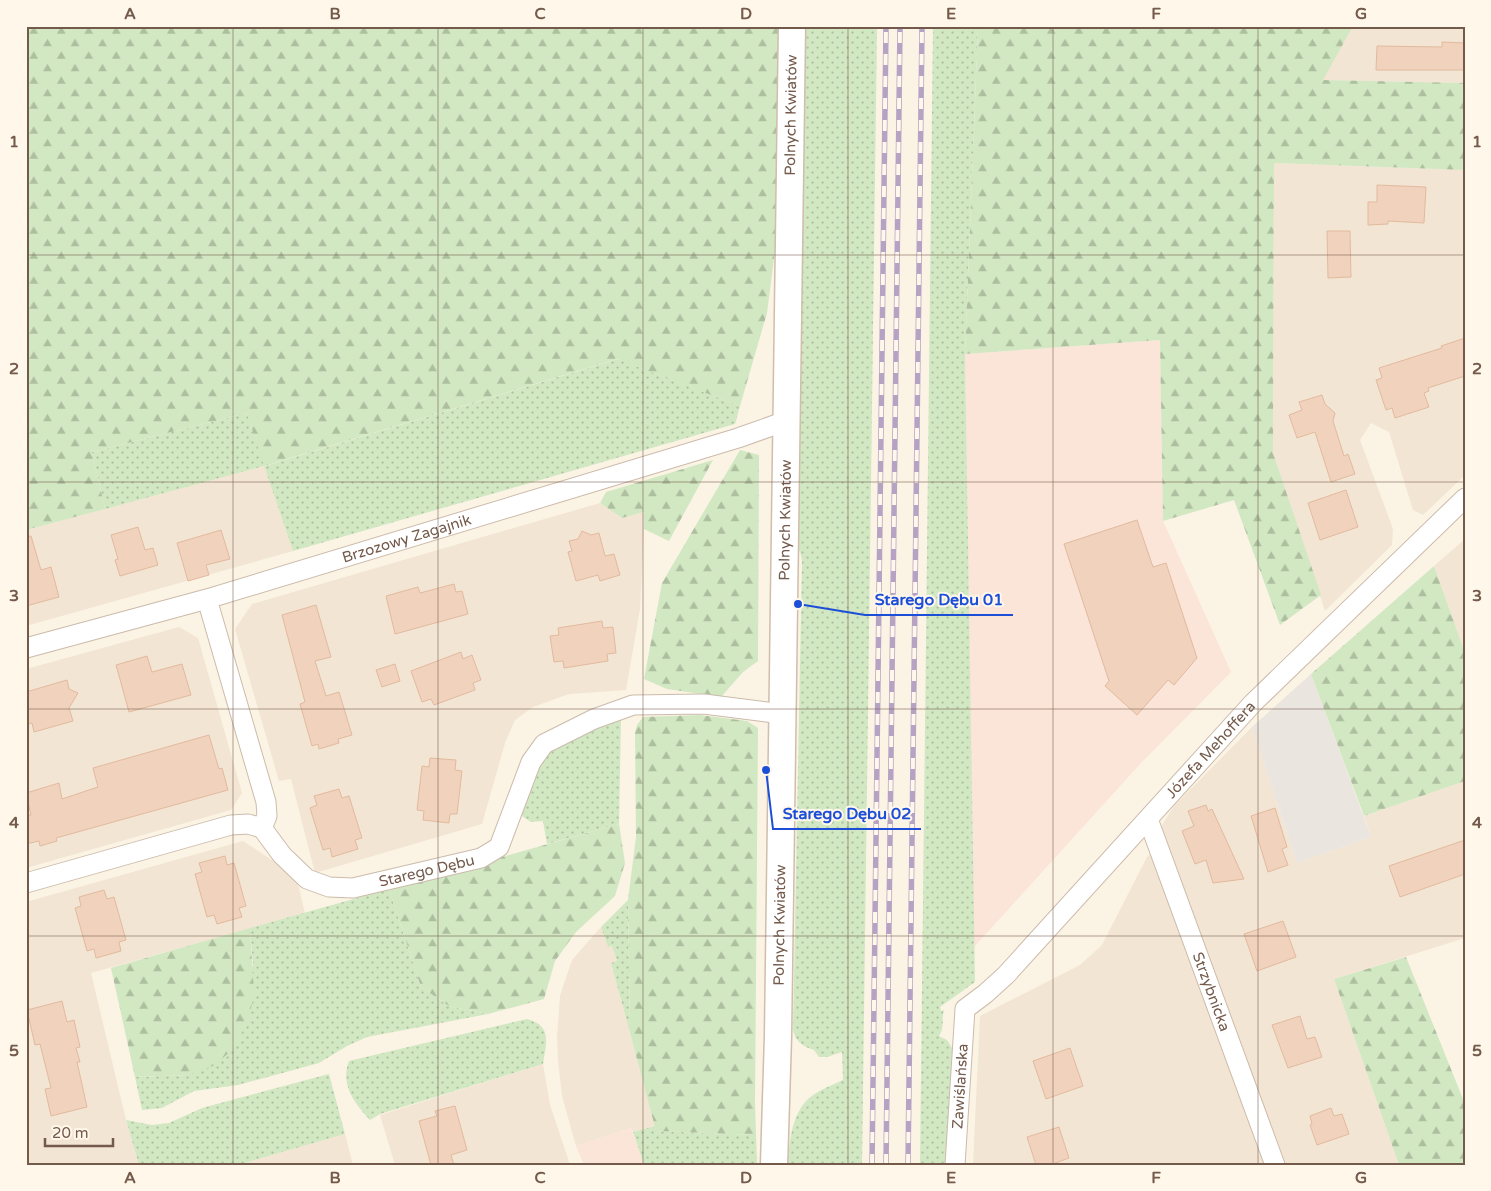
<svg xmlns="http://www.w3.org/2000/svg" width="1491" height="1191" font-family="'Varela Round',sans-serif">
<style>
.residential{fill:#f3e5d3}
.commercial{fill:#fbe4d8}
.industrial{fill:#ebe5df}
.grass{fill:url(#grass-dots)}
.forest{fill:url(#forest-firs)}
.building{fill:#f0d2bd;stroke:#e2ba9e}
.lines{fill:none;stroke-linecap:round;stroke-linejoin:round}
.street-casing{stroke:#ccbbab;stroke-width:21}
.secondary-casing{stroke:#d1bdab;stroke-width:29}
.street{stroke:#fff;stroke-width:19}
.secondary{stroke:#fff;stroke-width:26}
.rail-casing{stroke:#b6a3c4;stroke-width:5.5}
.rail{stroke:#fef7ea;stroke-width:4;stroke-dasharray:11;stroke-linecap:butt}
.grid{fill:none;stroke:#735a4b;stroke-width:1;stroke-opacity:0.55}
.labels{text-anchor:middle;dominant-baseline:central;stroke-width:4;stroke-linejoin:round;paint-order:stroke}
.street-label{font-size:15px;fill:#735a4b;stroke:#fef7ea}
.leader{fill:none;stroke:#1d4ed8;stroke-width:2}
.callout-dot{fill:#1d4ed8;stroke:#fef7ea;stroke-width:2}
.callout-label{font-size:16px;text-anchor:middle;font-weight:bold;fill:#1d4ed8;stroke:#fef7ea;stroke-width:4;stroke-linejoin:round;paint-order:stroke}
.neatline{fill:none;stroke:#735a4b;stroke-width:2}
.grid-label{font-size:16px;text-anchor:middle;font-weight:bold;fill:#735a4b}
</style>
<defs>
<pattern id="grass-dots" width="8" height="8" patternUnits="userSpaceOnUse" patternTransform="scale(1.25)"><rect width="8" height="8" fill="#d1e8c3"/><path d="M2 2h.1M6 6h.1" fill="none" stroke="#aebfa0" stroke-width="1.8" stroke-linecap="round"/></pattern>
<pattern id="forest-firs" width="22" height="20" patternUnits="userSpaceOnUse" patternTransform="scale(1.25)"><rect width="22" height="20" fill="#d1e8c3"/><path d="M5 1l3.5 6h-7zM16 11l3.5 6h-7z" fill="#aebfa0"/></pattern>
</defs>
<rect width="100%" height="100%" fill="#fbf3e4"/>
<path class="residential" d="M 1353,26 L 1465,26 L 1465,83 L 1322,80 Z
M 1274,163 L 1465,170 L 1465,475 L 1423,515 L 1413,510 L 1389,432 L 1371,423 L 1360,440 L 1393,529 L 1392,545 L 1325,611 L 1273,453 Z
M 264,466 L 293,551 L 26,626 L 26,530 Z
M 600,503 L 622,518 L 645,512 L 640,609 L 626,690 L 569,694 L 533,707 L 515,720 L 505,743 L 482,824 L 315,873 L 291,779 L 279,781 L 235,629 L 252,604 Z
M 1465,539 L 1465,653 L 1434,566 Z
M 179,627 L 198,638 L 242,793 L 231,810 L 26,868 L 26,669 Z
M 1252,727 L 1297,863 L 1371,837 L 1364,816 L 1465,781 L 1465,938 L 1334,979 L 1399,1165 L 1282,1165 L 1161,827 L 1174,806 Z
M 243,841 L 296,876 L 305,913 L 91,973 L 126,1120 L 139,1165 L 26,1165 L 26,902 Z
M 1152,852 L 1265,1165 L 973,1165 L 980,1016 L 1080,965 L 1102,945 L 1147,857 Z
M 601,927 L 608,947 L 612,946 L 617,961 L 611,963 L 655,1126 L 633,1132 L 631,1128 L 576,1146 L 562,1096 L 558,1061 L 557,1038 L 560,996 L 572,960 Z
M 543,1064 L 550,1105 L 570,1165 L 395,1165 L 380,1115 Z
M 345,1134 L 353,1165 L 238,1165 Z"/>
<path class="commercial" d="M 1160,340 L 1163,521 L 1231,672 L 1140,764 L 974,947 L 965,354 Z
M 631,1128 L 644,1165 L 584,1165 L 576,1146 Z"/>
<path class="industrial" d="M 1311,674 L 1371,837 L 1297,863 L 1252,727 Z"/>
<path class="grass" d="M 801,26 L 877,26 L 862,1165 L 788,1165 C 789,1144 791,1118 806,1101 C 814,1092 832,1085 843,1080 L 842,1052 L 827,1057 L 819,1057 L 814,1050 C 802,1046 796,1042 793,1030 L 802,561 L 800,551 L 795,551 Z
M 933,26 L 978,26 L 965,354 L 975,982 L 940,1007 L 941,1011 L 944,1010 C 941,1019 945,1027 939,1036 L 947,1040 L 952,1048 L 947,1165 L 920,1165 Z
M 618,359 L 740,406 L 735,424 L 293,551 L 264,466 L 105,509 L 92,452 L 247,413 L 265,466 Z
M 621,719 L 619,824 L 547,844 L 543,821 L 531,822 L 522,816 C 529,795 534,767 549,751 C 564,737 602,726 621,719 Z
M 389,889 L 421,987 L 449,1006 L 488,1014 L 367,1037 L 347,1046 L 319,1063 L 238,1085 L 194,1091 L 162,1108 L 142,1110 L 135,1077 L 188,1075 L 253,965 L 250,928 Z
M 628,900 L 630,1033 L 611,963 L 617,961 L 612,946 L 608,947 L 601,927 Z
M 527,1019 C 553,1026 546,1043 543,1064 L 380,1114 L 370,1120 C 354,1103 340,1084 349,1061 Z
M 329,1074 L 345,1134 L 238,1165 L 139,1165 L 126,1120 L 152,1125 L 169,1123 L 202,1108 Z
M 655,1126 L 656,1131 L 756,1135 L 757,1165 L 644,1165 L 633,1132 Z"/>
<path class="forest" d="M 26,26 L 779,26 L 779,219 L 767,313 L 740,406 L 617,359 L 264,466 L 247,413 L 92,452 L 105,509 L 26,530 Z
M 978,26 L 1353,26 L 1323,80 L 1465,83 L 1465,170 L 1274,163 L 1273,453 L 1321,595 L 1280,625 L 1234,500 L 1163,521 L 1160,340 L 965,354 Z
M 740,450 L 759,455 L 758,661 L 743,672 L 721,697 L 667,689 L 644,679 L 662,583 Z
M 713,460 L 669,541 L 644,529 L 644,512 L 622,518 L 600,503 L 606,492 Z
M 1434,566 L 1465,653 L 1465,781 L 1364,816 L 1311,674 Z
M 700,715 L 747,721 L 758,728 L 755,1101 L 756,1135 L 656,1131 L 630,1033 L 628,900 L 636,837 L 635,733 L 637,725 L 643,717 Z
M 619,824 L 625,863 L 615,896 L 576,932 L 555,961 L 544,999 L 488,1014 L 449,1006 L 421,987 L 389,889 Z
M 250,928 L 254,995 L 248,1022 L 231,1051 L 213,1066 L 188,1075 L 135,1077 L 111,968 Z
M 1406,957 L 1465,1104 L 1465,1165 L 1399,1165 L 1334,979 Z"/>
<path class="building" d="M 1442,42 L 1465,43 L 1465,70 L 1376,70 L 1377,46 L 1442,47 Z
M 1377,185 L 1426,187 L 1424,223 L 1388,221 L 1388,224 L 1368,225 L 1368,202 L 1377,202 Z
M 1327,231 L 1350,231 L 1351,277 L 1328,278 Z
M 1465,338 L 1465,376 L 1428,388 L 1429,391 L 1424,393 L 1429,407 L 1395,418 L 1392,408 L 1386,410 L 1376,380 L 1382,378 L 1379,368 L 1442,348 L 1441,346 Z
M 1322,395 L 1325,404 L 1335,413 L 1333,421 L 1344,456 L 1348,454 L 1355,474 L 1331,482 L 1315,432 L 1297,438 L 1289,415 L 1302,410 L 1299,402 Z
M 1346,490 L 1358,527 L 1320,540 L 1308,503 Z
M 1137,520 L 1153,567 L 1166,563 L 1197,658 L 1174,685 L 1168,680 L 1137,715 L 1105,686 L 1109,681 L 1064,544 Z
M 138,527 L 145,550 L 153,548 L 158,565 L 120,576 L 115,560 L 118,559 L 111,535 Z
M 221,530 L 230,559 L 206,565 L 209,575 L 188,581 L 177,543 Z
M 582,531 L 591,535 L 599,533 L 605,556 L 614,554 L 620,575 L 600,581 L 598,575 L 576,581 L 568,552 L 572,551 L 569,541 L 578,539 Z
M 31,536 L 41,570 L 51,567 L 59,597 L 26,606 L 26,537 Z
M 454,584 L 456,592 L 462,591 L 468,614 L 395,634 L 386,596 L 418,587 L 420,593 Z
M 316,605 L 331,657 L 315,661 L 326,696 L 339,692 L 352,735 L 338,739 L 339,743 L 319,749 L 318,744 L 312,746 L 300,704 L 305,702 L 282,615 Z
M 602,621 L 603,628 L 613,627 L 616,653 L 607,654 L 608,661 L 564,668 L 563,661 L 554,662 L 550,636 L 559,635 L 558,628 Z
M 461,652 L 463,659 L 472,655 L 481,680 L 473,683 L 475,690 L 434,705 L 431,699 L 422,702 L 411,671 Z
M 147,656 L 152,672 L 182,664 L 191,695 L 129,712 L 116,665 Z
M 395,664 L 400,681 L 382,687 L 376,670 Z
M 67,680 L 69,689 L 78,693 L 69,708 L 73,721 L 34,732 L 32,723 L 26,725 L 26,692 Z
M 209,735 L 219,769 L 222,768 L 228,790 L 56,838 L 57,841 L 40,846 L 39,841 L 26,844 L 26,816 L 31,815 L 26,793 L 59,783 L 62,799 L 98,787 L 93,768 Z
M 430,758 L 456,760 L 455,770 L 462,771 L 457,814 L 450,814 L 449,823 L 423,820 L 424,811 L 417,810 L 422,766 L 429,767 Z
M 339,789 L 342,798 L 349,796 L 362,838 L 355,840 L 358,849 L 332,857 L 330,848 L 323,850 L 310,808 L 317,805 L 314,796 Z
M 1206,805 L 1208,811 L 1212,809 L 1244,879 L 1213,883 L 1206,860 L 1195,864 L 1182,831 L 1194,826 L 1188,811 Z
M 1275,808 L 1287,847 L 1282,849 L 1288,865 L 1268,872 L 1251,816 Z
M 1465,840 L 1465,874 L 1400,897 L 1389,866 Z
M 225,856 L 227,865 L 234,863 L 246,906 L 239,908 L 242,917 L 217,924 L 214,915 L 207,917 L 195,874 L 202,872 L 199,863 Z
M 104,890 L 107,899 L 114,897 L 126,940 L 119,942 L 121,951 L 96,958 L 94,949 L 87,951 L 75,908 L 81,906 L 79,897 Z
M 1283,921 L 1296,957 L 1257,971 L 1244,934 Z
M 62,1001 L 67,1022 L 74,1020 L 80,1047 L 76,1048 L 80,1062 L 77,1062 L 87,1107 L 51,1116 L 45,1089 L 51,1088 L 40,1044 L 35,1045 L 27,1010 Z
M 1300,1016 L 1307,1039 L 1315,1037 L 1322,1057 L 1288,1068 L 1272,1025 Z
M 1070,1048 L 1083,1086 L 1046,1099 L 1033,1061 Z
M 455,1106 L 467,1150 L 451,1155 L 454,1165 L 431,1165 L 419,1121 L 437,1116 L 435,1111 Z
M 1331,1108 L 1334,1116 L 1342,1114 L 1349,1134 L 1317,1145 L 1310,1125 L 1312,1124 L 1310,1116 Z
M 1059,1127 L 1069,1158 L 1050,1165 L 1036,1165 L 1027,1137 Z"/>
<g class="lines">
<g class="street-casing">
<g id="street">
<path d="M 207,599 L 266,802 L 267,816 L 262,828"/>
<path id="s1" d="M 26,648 L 207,599 L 738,438 L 786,421"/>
<path id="s2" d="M 1148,819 L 1275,1165"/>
<path id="s3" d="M 26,883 L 231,825 L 248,824 L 262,828 L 282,855 L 307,879 L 329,887 L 353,888 L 481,858 L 499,847 L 531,762 L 544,744 L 594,719 L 633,705 L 704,704 L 782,714"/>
<path id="s4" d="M 955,1165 L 965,1009 L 985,994 L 1006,975 L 1253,703 L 1465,498"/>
</g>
</g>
<g class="secondary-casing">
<g id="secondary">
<path id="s5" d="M 774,1165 L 778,1036 L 792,26"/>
</g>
</g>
<use href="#street" class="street"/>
<use href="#secondary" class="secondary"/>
<g class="rail-casing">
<path id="rail" d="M 872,1165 L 886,26
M 886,1165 L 900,26
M 908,1165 L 922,26"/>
</g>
<use href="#rail" class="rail"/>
</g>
<path class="grid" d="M 233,26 L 233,1165M 438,26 L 438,1165M 643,26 L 643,1165M 848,26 L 848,1165M 1053,26 L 1053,1165M 1258,26 L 1258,1165M 26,255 L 1465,255M 26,482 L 1465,482M 26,709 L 1465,709M 26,936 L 1465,936"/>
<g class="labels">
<g class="street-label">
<text stroke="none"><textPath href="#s5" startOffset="1050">Polnych Kwiatów</textPath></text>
<text stroke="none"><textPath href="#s5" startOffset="645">Polnych Kwiatów</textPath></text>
<text stroke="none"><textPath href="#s1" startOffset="396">Brzozowy Zagajnik</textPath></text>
<text stroke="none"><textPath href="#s4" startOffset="514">Józefa Mehoffera</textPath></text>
<text stroke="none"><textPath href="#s3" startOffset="436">Starego Dębu</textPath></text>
<text stroke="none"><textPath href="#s5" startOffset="240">Polnych Kwiatów</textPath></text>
<text stroke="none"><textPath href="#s2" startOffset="184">Strzybnicka</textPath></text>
<text stroke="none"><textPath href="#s4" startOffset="79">Zawiślańska</textPath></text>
</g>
</g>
<path class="leader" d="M798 604L865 615H1013M766 770L773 829H921"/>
<g class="callout-dot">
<circle cx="798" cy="604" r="5"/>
<circle cx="766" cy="770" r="5"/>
</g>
<g class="callout-label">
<text x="939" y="605">Starego Dębu 01</text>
<text x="847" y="819">Starego Dębu 02</text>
</g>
<rect width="1491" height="1191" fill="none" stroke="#fef7ea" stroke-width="55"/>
<path d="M45 1138v8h68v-8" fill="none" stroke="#735a4b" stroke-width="2.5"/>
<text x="52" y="1138" font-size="15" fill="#735a4b" stroke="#fef7ea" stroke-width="4" paint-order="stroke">20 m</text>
<rect x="28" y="28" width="1436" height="1136" class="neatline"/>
<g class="grid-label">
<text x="130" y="19">A</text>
<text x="335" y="19">B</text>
<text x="540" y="19">C</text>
<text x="746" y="19">D</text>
<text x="951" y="19">E</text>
<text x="1156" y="19">F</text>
<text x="1361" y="19">G</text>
<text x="14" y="147">1</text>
<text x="1477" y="147">1</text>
<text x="14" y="374">2</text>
<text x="1477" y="374">2</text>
<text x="14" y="601">3</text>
<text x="1477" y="601">3</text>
<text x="14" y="828">4</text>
<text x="1477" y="828">4</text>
<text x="14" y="1056">5</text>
<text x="1477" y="1056">5</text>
<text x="130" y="1183">A</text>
<text x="335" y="1183">B</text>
<text x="540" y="1183">C</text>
<text x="746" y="1183">D</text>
<text x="951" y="1183">E</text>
<text x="1156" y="1183">F</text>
<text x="1361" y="1183">G</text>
</g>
</svg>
